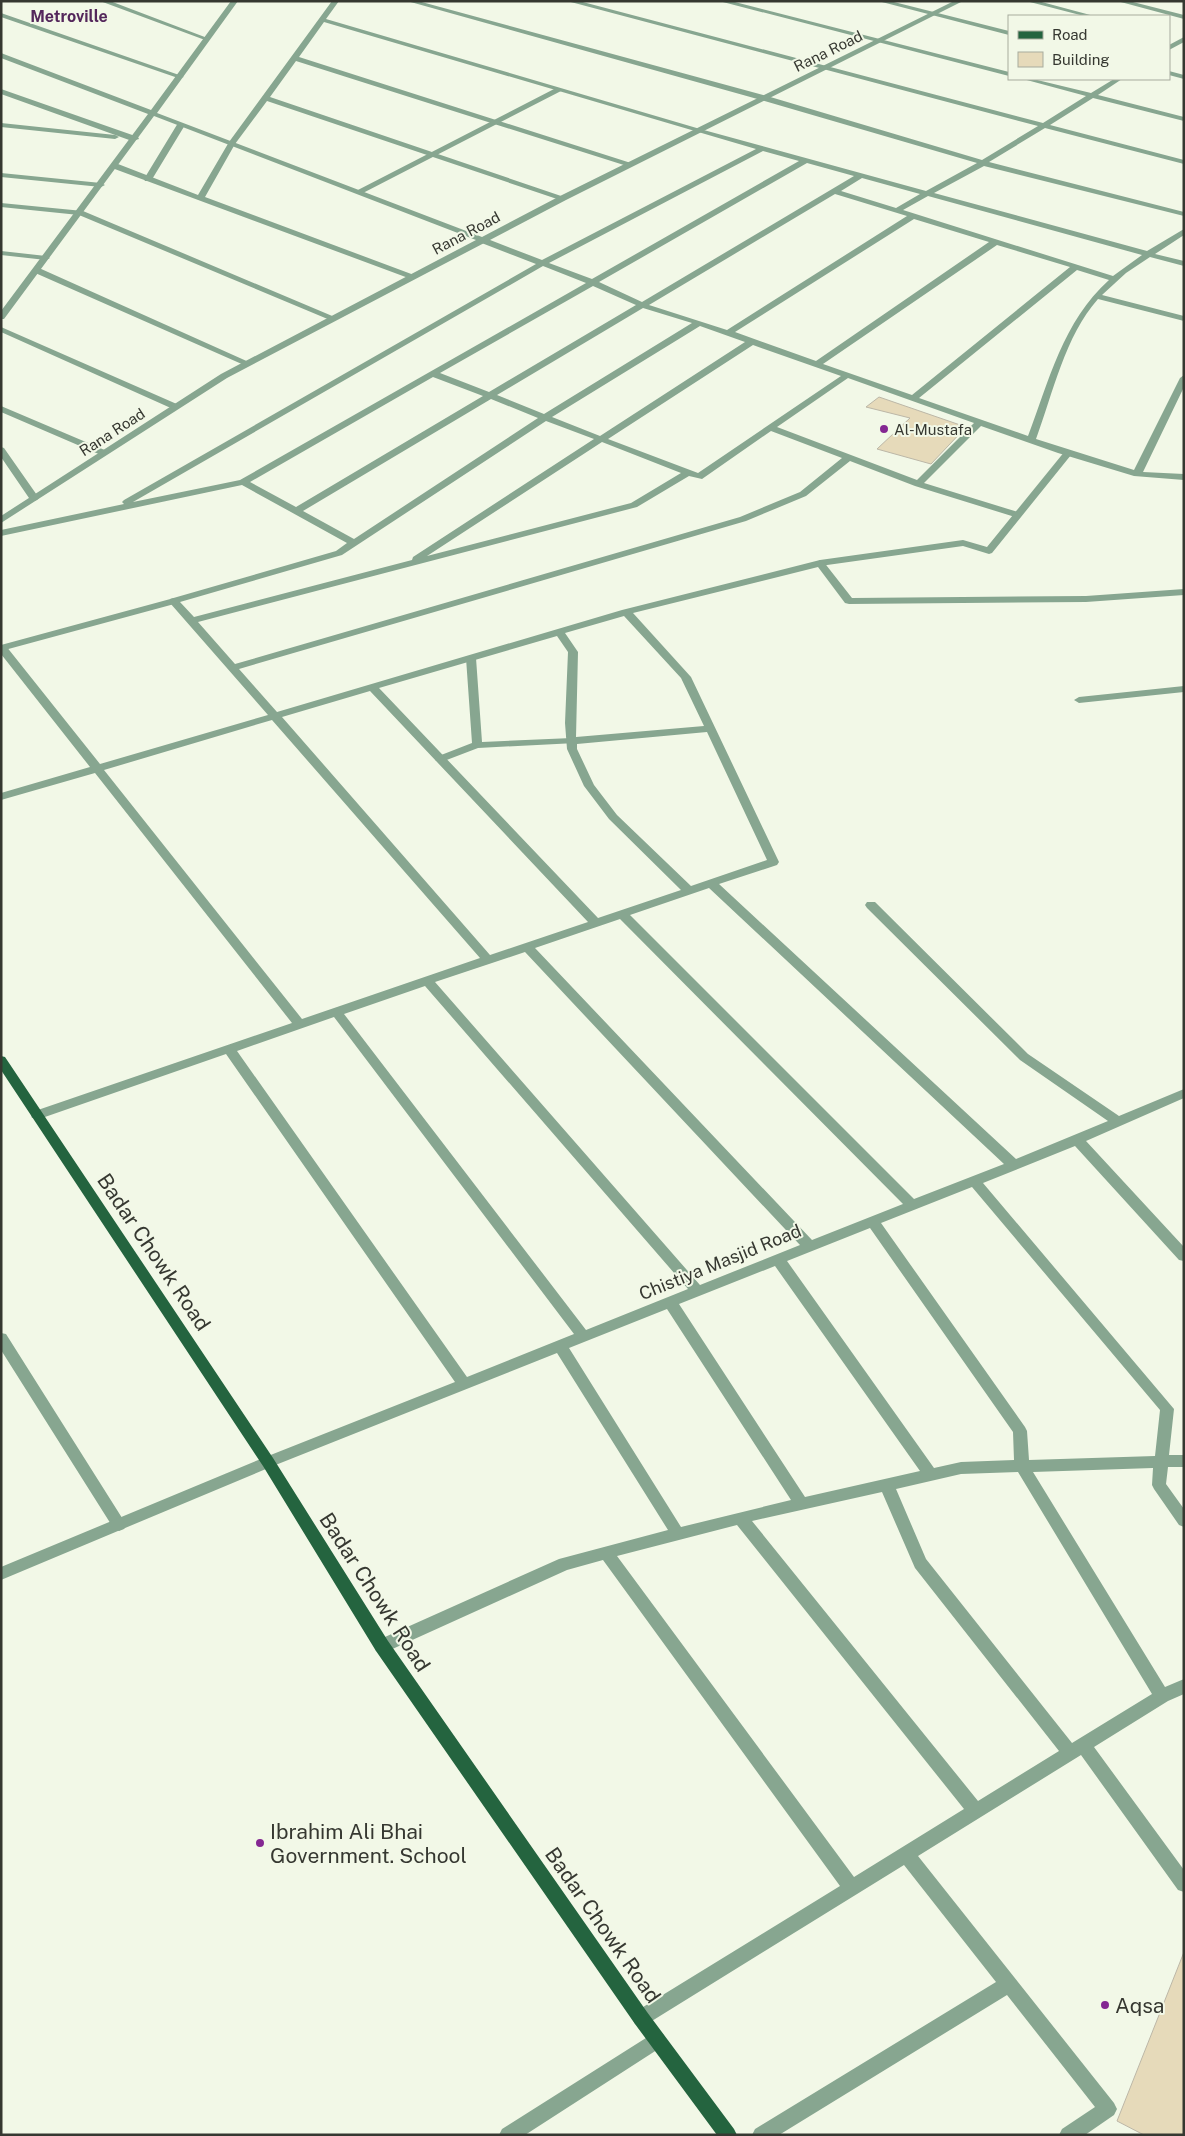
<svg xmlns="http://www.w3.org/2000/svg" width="1185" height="2136" font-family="'Public Sans',sans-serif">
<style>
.building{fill:#e6daba;stroke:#bcb7a7}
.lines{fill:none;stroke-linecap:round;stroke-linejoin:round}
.service{fill:#87a690;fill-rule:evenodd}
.minor{fill:#87a690;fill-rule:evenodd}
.tertiary{fill:#87a690;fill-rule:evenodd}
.primary{fill:#24643f;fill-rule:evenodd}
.poi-dot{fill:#842792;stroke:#f2f8e7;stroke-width:2}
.labels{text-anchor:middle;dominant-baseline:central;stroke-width:4;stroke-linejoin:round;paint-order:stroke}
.far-street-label{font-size:15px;fill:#363831;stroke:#f2f8e7}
.far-poi-label{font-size:15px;fill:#363831;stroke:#f2f8e7;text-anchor:start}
.far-neighbourhood-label{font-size:16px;font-weight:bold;fill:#54275b;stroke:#f2f8e7}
.street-label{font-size:18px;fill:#363831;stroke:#f2f8e7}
.near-street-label{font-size:21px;fill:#363831;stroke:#f2f8e7}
.near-poi-label{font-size:21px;fill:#363831;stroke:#f2f8e7;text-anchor:start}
</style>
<rect width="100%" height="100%" fill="#f2f8e7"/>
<path class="building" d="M 879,397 L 966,427 L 931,464 L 877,449 L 910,418 L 866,407 Z
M 1184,1952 L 1184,2135 L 1144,2135 L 1117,2121 Z"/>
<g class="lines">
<path class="service" d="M 556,88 L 563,90 L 361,194 L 354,192 Z
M 178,123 L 185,125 L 151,181 L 145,181 L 144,179 Z
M 1068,450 L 1071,451 L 1071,455 L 992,553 L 989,554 L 963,546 L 820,566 L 815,563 L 820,560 L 963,540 L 987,547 L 1065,451 Z
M 471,655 L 476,658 L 482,742 L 572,738 L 576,739 L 577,741 L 576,743 L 478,748 L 444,761 L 436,761 L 435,759 L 436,757 L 472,743 L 466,658 Z"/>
<path class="minor" d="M 100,1 L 110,1 L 210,39 L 205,40 Z
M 332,1 L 339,1 L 326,19 L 700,129 L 926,191 L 977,163 L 761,100 L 407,1 L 418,1 L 767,96 L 982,160 L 1038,126 L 567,1 L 579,1 L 1043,123 L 1086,96 L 1023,79 L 1033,79 L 1091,93 L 1114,79 L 1122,79 L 1098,95 L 1184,117 L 1184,121 L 1093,98 L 1050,125 L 1184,160 L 1184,164 L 1045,128 L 989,162 L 1184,212 L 1184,216 L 984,166 L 934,193 L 1147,251 L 1184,229 L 1184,235 L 1155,254 L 1184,261 L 1184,266 L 1150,257 L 1126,273 L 1102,295 L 1184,316 L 1184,321 L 1098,299 C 1065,336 1053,393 1036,439 L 1134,470 L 1180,378 L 1184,375 L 1184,387 L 1143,472 L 1184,474 L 1184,480 L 1134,476 L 1058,453 L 981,426 L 924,483 L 1021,513 L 1021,517 L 1015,517 L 915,486 L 850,461 L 806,496 L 746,521 L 239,669 L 277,712 L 622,610 L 820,560 L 823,561 L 852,598 L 1086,596 L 1184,589 L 1184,595 L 1086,602 L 849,604 L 845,603 L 818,567 L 633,613 L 691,677 L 779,862 L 777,865 L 719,884 L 1016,1159 L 1108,1121 L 1020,1060 L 867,908 L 865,905 L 867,902 L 875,902 L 1028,1054 L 1119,1116 L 1184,1089 L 1184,1098 L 1086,1141 L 1184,1247 L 1184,1261 L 1179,1260 L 1075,1146 L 983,1183 L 1174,1409 L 1169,1455 L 1184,1455 L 1184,1467 L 1168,1467 L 1166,1484 L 1184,1509 L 1184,1527 L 1179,1525 L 1154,1489 L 1152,1485 L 1153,1468 L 1033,1472 L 1165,1687 L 1184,1679 L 1184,1694 L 1168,1701 L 1094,1747 L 1184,1870 L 1184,1892 L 1178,1890 L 1081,1755 L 918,1856 L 1114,2103 L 1117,2109 L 1114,2115 L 1085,2135 L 1059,2135 L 1062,2129 L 1095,2107 L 1007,1995 L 779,2135 L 752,2135 L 755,2129 L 996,1982 L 904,1865 L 647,2024 L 641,2027 L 635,2024 L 632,2018 L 635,2012 L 840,1886 L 603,1560 L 567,1570 L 388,1651 L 382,1653 L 376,1651 L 374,1646 L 376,1641 L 559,1559 L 668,1530 L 557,1353 L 273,1466 L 268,1468 L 263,1466 L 261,1462 L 263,1458 L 455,1382 L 226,1054 L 42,1118 L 32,1118 L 31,1115 L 32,1112 L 292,1023 L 95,773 L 1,800 L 1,793 L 90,767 L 1,654 L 1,645 L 6,646 L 100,764 L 268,715 L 170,603 L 170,599 L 336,551 L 347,543 L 242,485 L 1,536 L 1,530 L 124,504 L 122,502 L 124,500 L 536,264 L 479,242 L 479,238 L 485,238 L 542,260 L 756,149 L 324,22 L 299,57 L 634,164 L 627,166 L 296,61 L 270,97 L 567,198 L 560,200 L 267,101 L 235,144 L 205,197 L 414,275 L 415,277 L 411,279 L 112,168 L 112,164 L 118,164 L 198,195 L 229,142 ZM 763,151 L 799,161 L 592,279 L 549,263 ZM 807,163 L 854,176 L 642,302 L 599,282 ZM 862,178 L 920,194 L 896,208 L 841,191 ZM 835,194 L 907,216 L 727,330 L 649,305 ZM 928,196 L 1142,255 L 1113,276 L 903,210 ZM 914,219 L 989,242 L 816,361 L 735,332 ZM 997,245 L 1070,267 L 912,395 L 823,364 ZM 543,266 L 586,283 L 240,480 L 133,502 ZM 1077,270 L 1109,280 C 1063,321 1049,381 1028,436 L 919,398 ZM 593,286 L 636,305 L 489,392 L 440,373 ZM 643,308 L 692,323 L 544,414 L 497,395 ZM 700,326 L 745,342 L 600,436 L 552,417 ZM 753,345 L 841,376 L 698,473 L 608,439 ZM 433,377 L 483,396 L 296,507 L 250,482 ZM 848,378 L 974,423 L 917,480 L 777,427 ZM 491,399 L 538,418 L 354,539 L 303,511 ZM 546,421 L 594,439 L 413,557 L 412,560 L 194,617 L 180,602 L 342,555 ZM 771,431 L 842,458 L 800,492 L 740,517 L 235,664 L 198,622 L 637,507 L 689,476 L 702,479 ZM 602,442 L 681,473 L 631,503 L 427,556 ZM 624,616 L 681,678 L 704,726 L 576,737 L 578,652 L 565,633 ZM 557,636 L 568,652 L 565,723 L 567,749 L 584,786 L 609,819 L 681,890 L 598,918 L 379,688 ZM 370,691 L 588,922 L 490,955 L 282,717 ZM 272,720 L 480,958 L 302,1019 L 104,770 ZM 707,732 L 767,860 L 691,886 L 617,815 L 594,785 L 577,749 L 577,744 ZM 709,888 L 1004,1164 L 914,1199 L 630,915 ZM 620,919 L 903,1204 L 812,1240 L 535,948 ZM 525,952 L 800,1245 L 700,1285 L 435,982 ZM 425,986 L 688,1289 L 586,1330 L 344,1014 ZM 334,1017 L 574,1334 L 467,1377 L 237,1051 ZM 972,1187 L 1160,1410 L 1155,1456 L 1029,1460 L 1027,1431 L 1025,1427 L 881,1223 ZM 870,1228 L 1013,1432 L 1014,1460 L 961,1462 L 934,1468 L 787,1261 ZM 775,1266 L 920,1471 L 805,1497 L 679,1304 ZM 667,1309 L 791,1500 L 681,1527 L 569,1348 ZM 1018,1472 L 1152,1694 L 1072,1743 L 926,1559 L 896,1489 L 961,1474 ZM 882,1492 L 915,1568 L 1059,1751 L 978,1801 L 752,1521 ZM 737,1525 L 964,1809 L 854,1877 L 617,1556 Z
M 719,1 L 731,1 L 1009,72 L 1009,76 Z
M 878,1 L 890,1 L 1009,31 L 1009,35 Z
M 1026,1 L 1038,1 L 1094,16 L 1084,16 Z
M 1117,1 L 1129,1 L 1184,15 L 1184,19 Z
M 1,13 L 182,76 L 184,77 L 178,78 L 1,17 Z
M 1184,37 L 1184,42 L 1169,50 L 1169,45 Z
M 1169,71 L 1184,75 L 1184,79 L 1169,75 Z
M 1,89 L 138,137 L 139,139 L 132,141 L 1,94 Z
M 1,123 L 115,135 L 119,137 L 115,139 L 1,127 Z
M 1,173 L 101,183 L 105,185 L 101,187 L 1,177 Z
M 1,203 L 83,211 L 337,318 L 330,320 L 79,215 L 1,207 Z
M 1,251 L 46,256 L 50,258 L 46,260 L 1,255 Z
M 33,268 L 39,268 L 251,363 L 244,365 L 33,272 Z
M 1,327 L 179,405 L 180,407 L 173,409 L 1,332 Z
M 1,406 L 107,451 L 109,453 L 101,455 L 1,412 Z
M 1,447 L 4,448 L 39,498 L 37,500 L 34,501 L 29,498 L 1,457 Z
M 1184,686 L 1184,692 L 1079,703 L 1074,700 L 1079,697 Z
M 1,1333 L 6,1334 L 124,1521 L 127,1525 L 124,1529 L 119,1531 L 114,1529 L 1,1350 Z"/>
<path class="tertiary" d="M 231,1 L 238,1 L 157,113 L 482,237 L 560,196 L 954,1 L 963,1 L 566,200 L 227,378 L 1,523 L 1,516 L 221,374 L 476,240 L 154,116 L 4,319 L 1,319 L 1,311 L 148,114 L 1,58 L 1,53 L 151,110 Z
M 174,598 L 179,601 L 178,603 L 1,651 L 1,645 Z
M 268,1456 L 273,1458 L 275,1462 L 273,1466 L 1,1580 L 1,1567 Z
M 657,2031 L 663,2034 L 666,2040 L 663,2046 L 525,2135 L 499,2135 L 502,2129 Z"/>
<path class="primary" d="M 1,1056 L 5,1057 L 273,1458 L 388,1641 L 647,2012 L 734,2129 L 737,2135 L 717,2135 L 635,2024 L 376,1651 L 263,1466 L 1,1070 Z"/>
</g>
<g class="poi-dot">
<circle cx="884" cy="429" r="5"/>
<circle cx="260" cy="1843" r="5"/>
<circle cx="1105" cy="2005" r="5"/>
</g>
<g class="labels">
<g class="far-street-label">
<text transform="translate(828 51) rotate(-26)">Rana Road</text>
<text transform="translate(466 233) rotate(-28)">Rana Road</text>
<text transform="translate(112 432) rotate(-33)">Rana Road</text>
</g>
<g class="far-poi-label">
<text x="894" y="429">Al-Mustafa</text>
</g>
<g class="far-neighbourhood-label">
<text x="69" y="16">Metroville</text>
</g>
<g class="street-label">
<text transform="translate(720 1262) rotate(-22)">Chistiya Masjid Road</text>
</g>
<g class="near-street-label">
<text transform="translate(154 1252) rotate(56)">Badar Chowk Road</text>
<text transform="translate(375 1592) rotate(57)">Badar Chowk Road</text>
<text transform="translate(603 1925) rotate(55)">Badar Chowk Road</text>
</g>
<g class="near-poi-label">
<text x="270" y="1831">Ibrahim Ali Bhai<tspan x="270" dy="24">Government. School</tspan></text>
<text x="1115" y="2005">Aqsa</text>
</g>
</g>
<rect width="1185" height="2136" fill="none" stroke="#363831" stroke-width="5"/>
<rect x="1008" y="15" width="162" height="65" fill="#f2f8e7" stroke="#a7ab9e"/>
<rect x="1018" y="31" width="25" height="8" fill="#24643f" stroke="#a7ab9e"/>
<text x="1052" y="40" font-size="15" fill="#363831">Road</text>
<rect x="1018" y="52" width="25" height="15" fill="#e6daba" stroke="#a7ab9e"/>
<text x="1052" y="65" font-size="15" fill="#363831">Building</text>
</svg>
